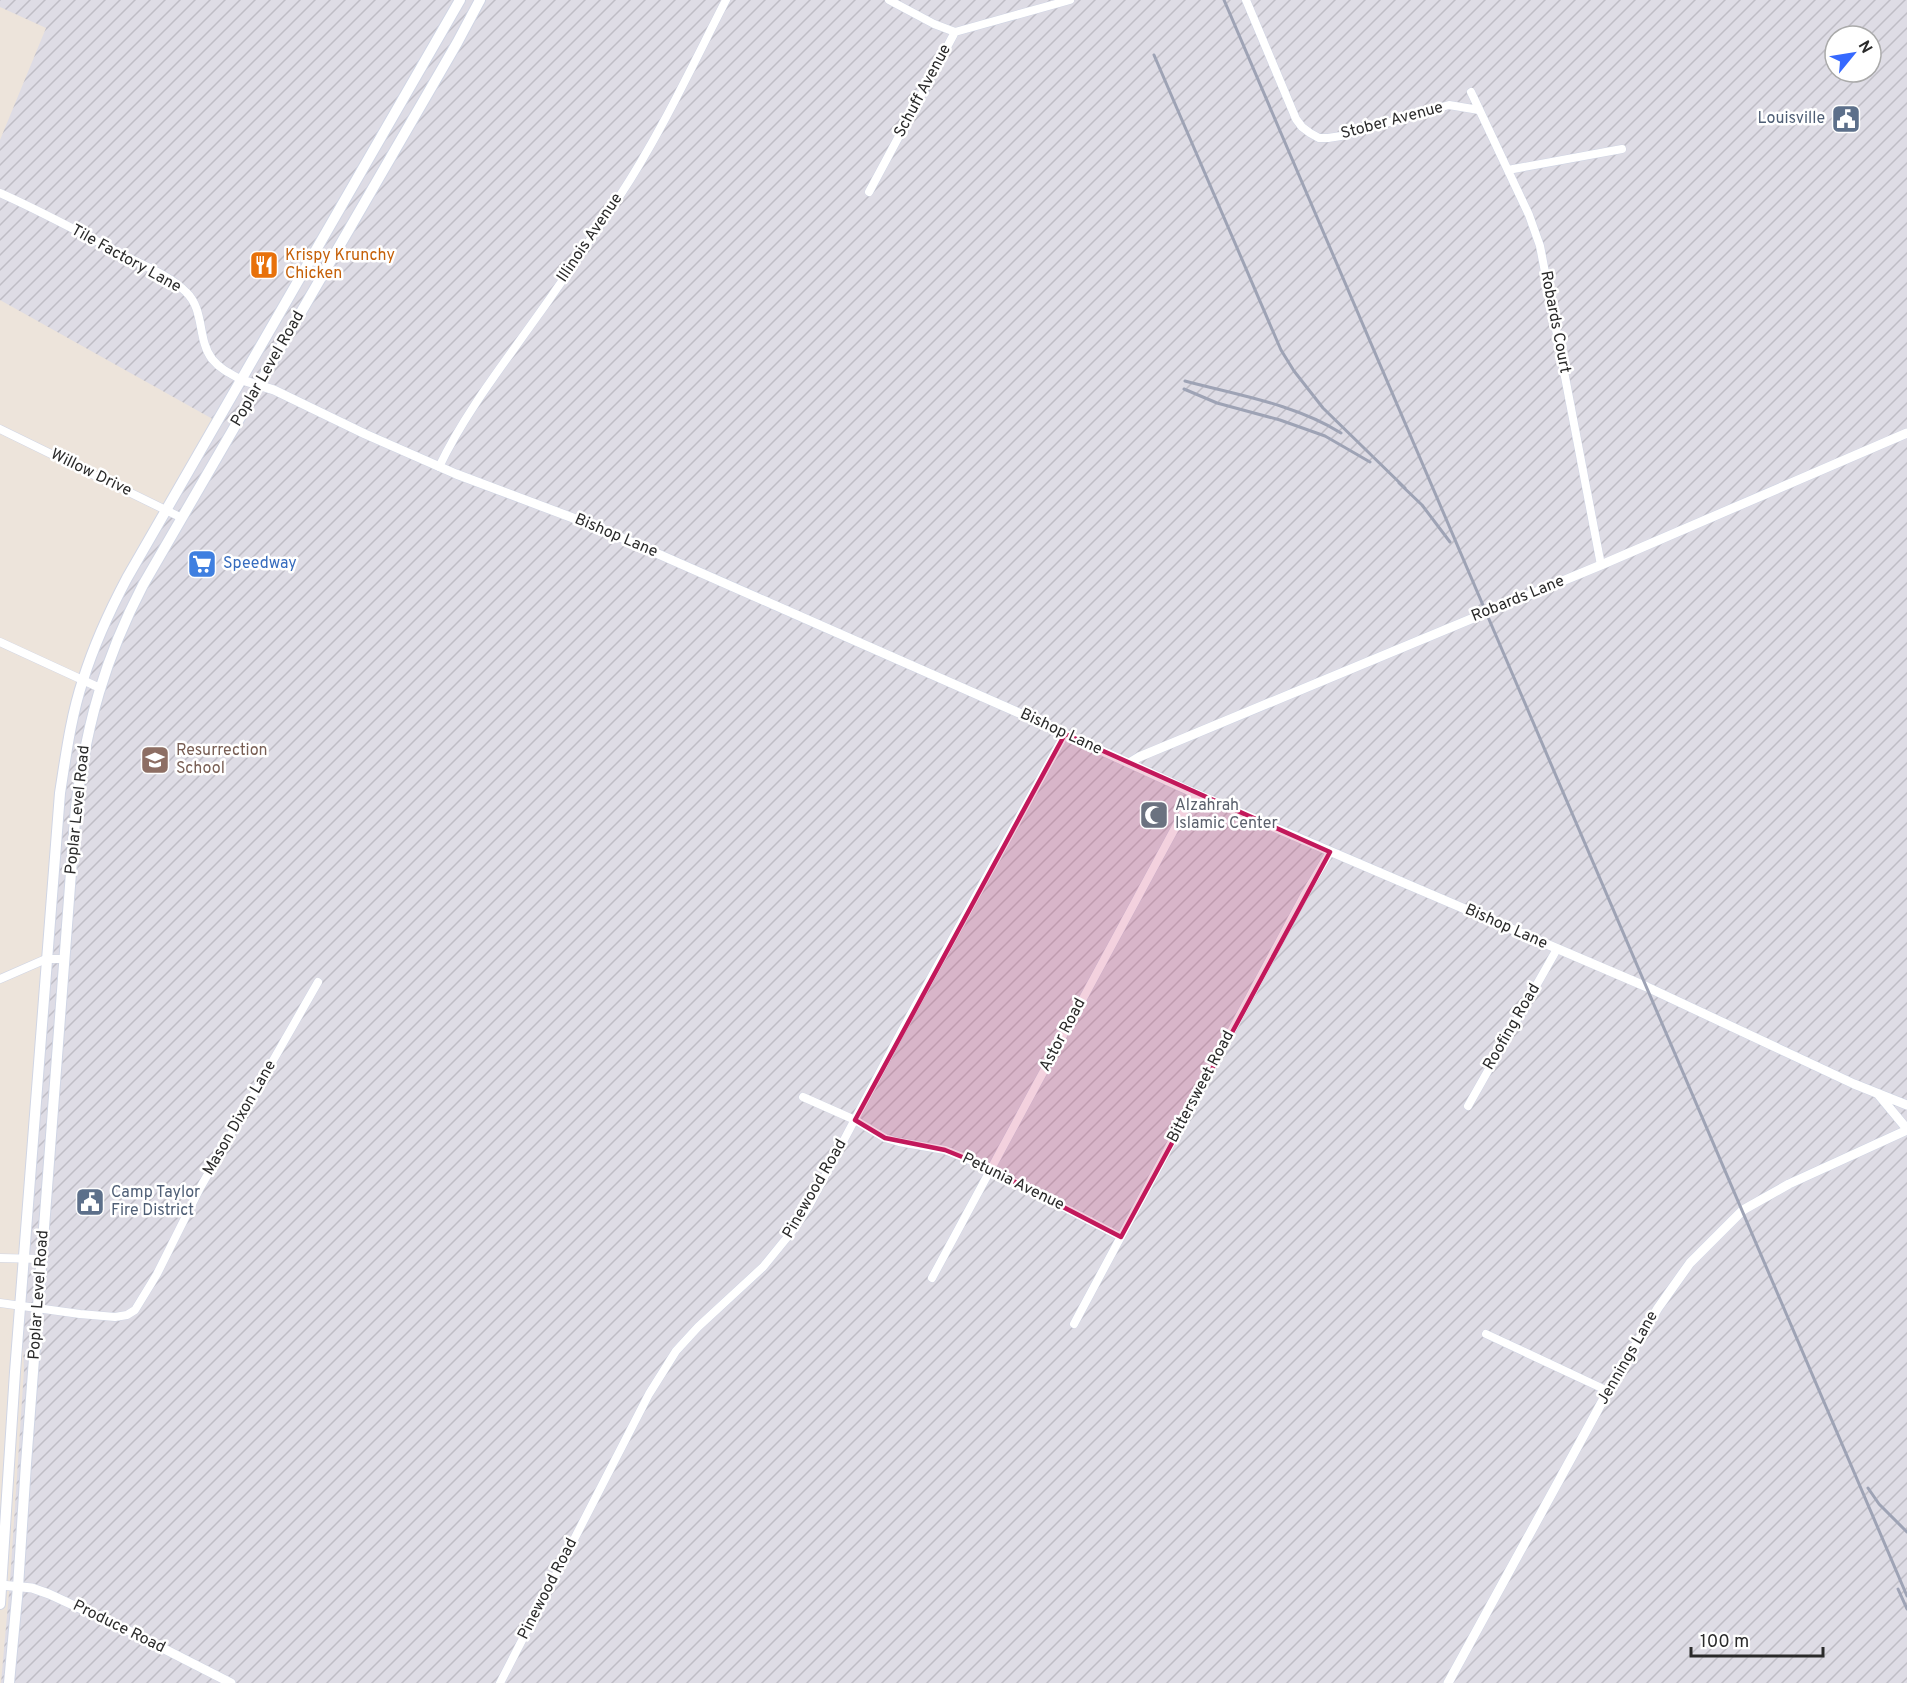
<svg xmlns="http://www.w3.org/2000/svg" width="1907" height="1683" font-family="Overpass,sans-serif">
<style>
.industrial{fill:url(#industrial-furrows);fill-rule:evenodd}
.lines{fill:none;stroke-linecap:round;stroke-linejoin:round}
.minor-casing{stroke:#d0d5e4;stroke-width:9}
.tertiary-casing{stroke:#d0d5e4;stroke-width:10}
.secondary-casing{stroke:#d0d5e4;stroke-width:12}
.minor{stroke:#fff;stroke-width:8}
.tertiary{stroke:#fff;stroke-width:9}
.secondary{stroke:#fff;stroke-width:10}
.rail{stroke:#9ea3b5;stroke-width:3}
.marked{fill:#c2185b;fill-opacity:0.2;stroke:#c2185b;stroke-width:4.5;stroke-linejoin:round}
.labels{text-anchor:middle;dominant-baseline:central;stroke-width:5;stroke-linejoin:round;paint-order:stroke}
.street-label{font-size:16px;fill:#2a2a2a;stroke:#fff}
.service-label{font-size:16px;fill:#4e5e75;stroke:#fff;text-anchor:end}
.food-label{font-size:16px;fill:#c56008;stroke:#fff;text-anchor:start}
.shop-label{font-size:16px;fill:#366cbe;stroke:#fff;text-anchor:start}
.education-label{font-size:16px;fill:#785e54;stroke:#fff;text-anchor:start}
.worship-label{font-size:16px;fill:#5b616d;stroke:#fff;text-anchor:start}
</style>
<defs>
<pattern id="industrial-furrows" width="10" height="10" patternUnits="userSpaceOnUse" patternTransform="scale(1.5)"><rect width="10" height="10" fill="#dedce5"/><path d="M-1 1l2-2M0 10L10 0M9 11l2-2" fill="none" stroke="#bfbdc5"/></pattern>
</defs>
<rect width="100%" height="100%" fill="#ede4db"/>
<path class="industrial" d="M 0,0 L 1907,0 L 1907,1683 L 1,1683 L 10,1582 L 24,1370 L 21,1304 L 60,793 L 82,680 L 115,600 L 218,422 L 0,300 L 0,140 L 46,28 L 0,7 ZM 1835,36 L 1871,36 L 1871,72 L 1835,72 Z"/>
<g class="lines">
<g class="minor-casing">
<path id="minor" d="M 889,0 L 934,24 L 955,32
M 1246,0 L 1296,119 L 1302,127 L 1310,133 L 1319,138 L 1328,138 L 1341,136 L 1449,105 L 1479,110
M 1471,92 L 1529,215 L 1540,246 L 1601,565
M 1508,170 L 1622,149
M 869,192 L 955,32 L 1070,0
M 0,193 C 43,212 85,235 127,257 C 147,267 170,276 186,292 C 205,310 197,339 212,359 C 220,369 231,374 242,380
M 0,429 L 182,518
M 439,467 C 465,413 502,366 536,318 C 565,278 592,237 619,197 C 660,135 692,66 726,0
M 0,642 L 100,688
M 0,979 L 46,959 L 64,959
M 803,1097 L 855,1120 L 885,1138 L 899,1142 L 945,1150 L 982,1165 L 1121,1237
M 1468,1106 L 1557,949
M 0,1258 L 42,1259
M 932,1278 L 1194,793
M 0,1303 L 80,1314 L 115,1317 L 127,1315 L 135,1310 L 157,1274 L 200,1188 L 318,982
M 1074,1324 L 1305,894 L 1330,852
M 1486,1334 L 1608,1391
M 500,1683 L 649,1394 L 676,1351 L 698,1327 L 763,1267 L 794,1229 L 809,1206 L 900,1034 L 1065,734"/>
</g>
<g class="tertiary-casing">
<path id="tertiary" d="M 242,380 L 274,390 L 365,434 L 456,474 L 597,527 L 1026,716 L 1194,793 L 1647,987 L 1854,1084 L 1907,1105
M 1129,763 L 1139,757 L 1601,565 L 1907,433
M 1878,1094 L 1907,1129
M 1,1585 L 32,1588 L 49,1594 L 131,1632 L 231,1683
M 1448,1683 L 1608,1391 L 1658,1308 L 1690,1263 L 1743,1210 L 1789,1184 L 1907,1130"/>
</g>
<g class="secondary-casing">
<path id="secondary" d="M 0,1604 L 15,1372 L 60,793 C 66,755 71,716 83,680 C 94,645 110,610 127,578 L 460,0
M 9,1683 L 18,1587 L 26,1464 L 76,807 C 86,725 105,658 143,585 L 457,43 L 480,0"/>
</g>
<use href="#minor" class="minor"/>
<use href="#tertiary" class="tertiary"/>
<use href="#secondary" class="secondary"/>
<path class="rail" d="M 1224,0 L 1907,1596
M 1154,55 L 1281,350 L 1294,371 L 1323,408 L 1405,488
M 1185,381 C 1237,395 1295,404 1341,433
M 1184,389 L 1217,403 L 1280,420 L 1325,436 L 1370,462
M 1399,483 L 1422,505 L 1450,542
M 1868,1488 L 1879,1504 L 1907,1532
M 1898,1589 L 1907,1609"/>
</g>
<path class="marked" d="M 1065,734 L 1330,852 L 1121,1237 L 982,1165 L 945,1150 L 885,1138 L 855,1120 Z"/>
<defs>
<g id="civic-square" transform="scale(1.5)"><rect x="-9" y="-9" width="18" height="18" rx="4" fill="#5c6f8a" stroke="#fff"/><path d="M-.6-6.5H3V-4.5H.6V-3L4-1V1h2V6H-6V1h2V-1L-.6-3ZM-1.2 2.5V6h2.4V2.5Z" fill="#fff"/></g>
<g id="restaurant-square" transform="scale(1.5)"><rect x="-9" y="-9" width="18" height="18" rx="4" fill="#e8710a" stroke="#fff"/><path d="M-5-6h1v4h1v-4h1v4h1v-4h1v5L-1.5 .5V6h-2V.5L-5-1ZM5-6V6H3V1.5H1.5Q1.5-4 5-6Z" fill="#fff"/></g>
<g id="supermarket-square" transform="scale(1.5)"><rect x="-9" y="-9" width="18" height="18" rx="4" fill="#3f7fe0" stroke="#fff"/><path d="M-6-5.5h2.5l.6 2H6L4.5 2H-2.5L-4.4-4H-6ZM-1.5 3.2a1.3 1.3 0 1 0 .1 0ZM3 3.2a1.3 1.3 0 1 0 .1 0Z" fill="#fff"/></g>
<g id="school-square" transform="scale(1.5)"><rect x="-9" y="-9" width="18" height="18" rx="4" fill="#8d6e63" stroke="#fff"/><path d="M0-5L7-2L0 1L-7-2ZM-4 1L0 2.5L4 1V4Q0 6-4 4Z" fill="#fff"/></g>
<g id="mosque-square" transform="scale(1.5)"><rect x="-9" y="-9" width="18" height="18" rx="4" fill="#6b7280" stroke="#fff"/><path d="M3.5-4.9A6 6 0 1 0 3.5 4.9A5 5 0 1 1 3.5-4.9Z" fill="#fff"/></g>
</defs>
<g fill-rule="evenodd">
<use href="#civic-square" x="1846" y="119"/>
<use href="#restaurant-square" x="264" y="265"/>
<use href="#supermarket-square" x="202" y="564"/>
<use href="#school-square" x="155" y="760"/>
<use href="#mosque-square" x="1154" y="815"/>
<use href="#civic-square" x="90" y="1202"/>
</g>
<g class="labels">
<g class="street-label">
<text transform="translate(923 91) rotate(-62)">Schuff Avenue</text>
<text transform="translate(1392 121) rotate(-15)">Stober Avenue</text>
<text transform="translate(590 238) rotate(-56)">Illinois Avenue</text>
<text transform="translate(126 259) rotate(29)">Tile Factory Lane</text>
<text transform="translate(1555 322) rotate(79)">Robards Court</text>
<text transform="translate(268 369) rotate(-60)">Poplar Level Road</text>
<text transform="translate(91 473) rotate(26)">Willow Drive</text>
<text transform="translate(616 536) rotate(23)">Bishop Lane</text>
<text transform="translate(1518 599) rotate(-22)">Robards Lane</text>
<text transform="translate(1061 732) rotate(25)">Bishop Lane</text>
<text transform="translate(78 810) rotate(-84)">Poplar Level Road</text>
<text transform="translate(1506 927) rotate(24)">Bishop Lane</text>
<text transform="translate(1512 1027) rotate(-60)">Roofing Road</text>
<text transform="translate(1063 1035) rotate(-62)">Astor Road</text>
<text transform="translate(1201 1087) rotate(-62)">Bittersweet Road</text>
<text transform="translate(240 1118) rotate(-60)">Mason Dixon Lane</text>
<text transform="translate(1013 1182) rotate(26)">Petunia Avenue</text>
<text transform="translate(815 1189) rotate(-60)">Pinewood Road</text>
<text transform="translate(39 1295) rotate(-86)">Poplar Level Road</text>
<text transform="translate(1628 1358) rotate(-60)">Jennings Lane</text>
<text transform="translate(548 1589) rotate(-63)">Pinewood Road</text>
<text transform="translate(119 1627) rotate(26)">Produce Road</text>
</g>
<g class="service-label">
<text x="1825" y="119">Louisville</text>
<text x="111" y="1193" text-anchor="start">Camp Taylor<tspan x="111" dy="18">Fire District</tspan></text>
</g>
<g class="food-label">
<text x="285" y="256">Krispy Krunchy<tspan x="285" dy="18">Chicken</tspan></text>
</g>
<g class="shop-label">
<text x="223" y="564">Speedway</text>
</g>
<g class="education-label">
<text x="176" y="751">Resurrection<tspan x="176" dy="18">School</tspan></text>
</g>
<g class="worship-label">
<text x="1175" y="806">Alzahrah<tspan x="1175" dy="18">Islamic Center</tspan></text>
</g>
</g>
<g transform="translate(1853 54) rotate(60)"><circle r="28" fill="#ffffff" stroke="#aaaaaa" stroke-width="1.5"/>
<path d="M0-4.5L10 22L0 15L-10 22Z" fill="#3669ff"/>
<text y="-9" font-size="16" font-weight="bold" text-anchor="middle" fill="#2a2a2a">N</text>
</g>
<path d="M1691 1647v9h132v-9" fill="none" stroke="#2a2a2a" stroke-width="3"/>
<text x="1700" y="1647" font-size="18" fill="#2a2a2a" stroke="#ffffff" stroke-width="4.5" paint-order="stroke">100 m</text>
</svg>
